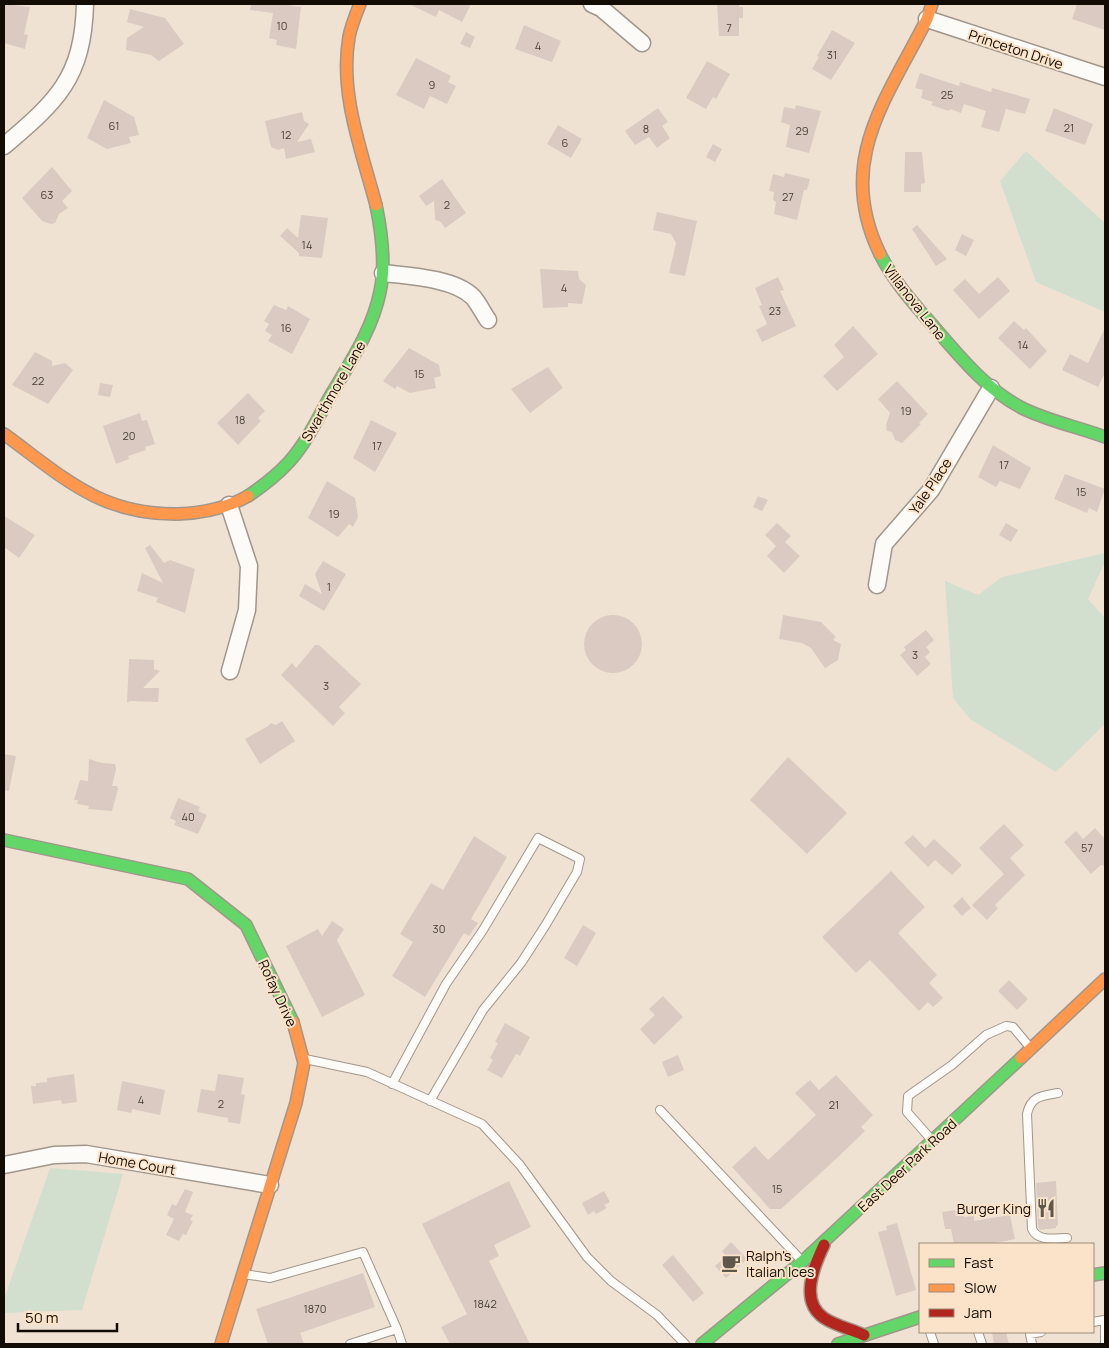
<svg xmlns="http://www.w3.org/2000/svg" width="1109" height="1348" font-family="Manrope,sans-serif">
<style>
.green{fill:#d2dfcf}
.building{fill:#dbcac2}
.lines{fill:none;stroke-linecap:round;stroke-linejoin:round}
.lane-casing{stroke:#a0968b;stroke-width:10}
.street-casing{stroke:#a0968b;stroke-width:19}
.fast-casing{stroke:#a0968b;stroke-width:14}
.slow-casing{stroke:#a0968b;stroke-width:14}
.jam-casing{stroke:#a0968b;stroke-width:14}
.lane{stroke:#fdfbf8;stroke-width:8}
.street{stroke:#fdfbf8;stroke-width:16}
.fast{stroke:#63d668;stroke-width:11}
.slow{stroke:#ff974d;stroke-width:11}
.jam{stroke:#b3261e;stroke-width:11}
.labels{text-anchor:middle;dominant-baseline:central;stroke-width:4;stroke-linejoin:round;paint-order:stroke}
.number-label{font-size:11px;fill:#473e36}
.street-label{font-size:14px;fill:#130c04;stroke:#fae3c8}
.poi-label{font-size:14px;fill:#130c04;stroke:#fae3c8;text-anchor:end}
</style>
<rect width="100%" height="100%" fill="#efe2d3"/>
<path class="green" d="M 1026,151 L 1105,223 L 1105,312 L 1036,282 L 1000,181 Z
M 1105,553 L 1105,562 L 1088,599 L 1105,618 L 1105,724 L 1056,772 L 970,719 L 953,698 L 945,581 L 978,595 L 1002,577 Z
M 50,1168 L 123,1174 L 82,1310 L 4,1313 L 4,1299 Z"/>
<path class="building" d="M 4,4 L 30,7 L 24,34 L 28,35 L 25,49 L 4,43 Z
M 251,4 L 279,4 L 301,7 L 296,49 L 276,45 L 277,40 L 269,38 L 273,13 L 250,10 Z
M 409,4 L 471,4 L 462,22 L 439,10 L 436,17 Z
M 717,4 L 739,4 L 739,7 L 743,7 L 743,18 L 739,18 L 739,36 L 719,36 Z
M 1077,4 L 1105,4 L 1105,30 L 1072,19 Z
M 130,9 L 165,18 L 184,44 L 159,61 L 151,55 L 126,50 L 127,38 L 144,27 L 127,22 Z
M 524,25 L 561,41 L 552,62 L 515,49 Z
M 832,30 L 855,43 L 831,80 L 812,69 L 819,57 L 817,56 Z
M 466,32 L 475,37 L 470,48 L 460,44 Z
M 416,58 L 451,76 L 448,82 L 456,86 L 447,104 L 430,96 L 424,109 L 396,95 Z
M 707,61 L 730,74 L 716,99 L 713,97 L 706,109 L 686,98 Z
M 920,73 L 959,86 L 960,82 L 991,92 L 992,88 L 1030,99 L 1025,114 L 1006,109 L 999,132 L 981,127 L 986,111 L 964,104 L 961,113 L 950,109 L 949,111 L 931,105 L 933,102 L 921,98 L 923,90 L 915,88 Z
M 104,100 L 134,117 L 139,135 L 129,137 L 131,143 L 107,149 L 87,138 Z
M 796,105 L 821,111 L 809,153 L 786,147 L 790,125 L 781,122 L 784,107 L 795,109 Z
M 658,108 L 668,122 L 662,126 L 670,138 L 657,148 L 649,137 L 635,145 L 625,131 Z
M 1054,108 L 1093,124 L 1085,145 L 1045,131 Z
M 302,112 L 304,121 L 309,124 L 297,142 L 311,139 L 315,152 L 286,159 L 284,148 L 278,150 L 271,147 L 265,121 Z
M 558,125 L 582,139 L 571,158 L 547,144 Z
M 713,144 L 722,149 L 715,162 L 706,157 Z
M 905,152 L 922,152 L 925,183 L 921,184 L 921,192 L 904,192 Z
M 52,167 L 72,191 L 62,201 L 68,208 L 59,214 L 55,223 L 51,224 L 42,221 L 22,198 Z
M 785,173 L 810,179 L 807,190 L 804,190 L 797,220 L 774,214 L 776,202 L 773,200 L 774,192 L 769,191 L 773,174 L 784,177 Z
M 442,179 L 466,213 L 445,228 L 441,222 L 435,220 L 434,201 L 426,206 L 419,196 Z
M 657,212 L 697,221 L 685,276 L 669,273 L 676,243 L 671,234 L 653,230 Z
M 301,215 L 328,218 L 322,258 L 299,256 L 299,253 L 280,236 L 287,228 L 298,238 Z
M 917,225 L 947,259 L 936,266 L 912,229 Z
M 962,234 L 974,240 L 966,256 L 955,250 Z
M 540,269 L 578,271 L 579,279 L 586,285 L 582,304 L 568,303 L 568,307 L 543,308 Z
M 778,277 L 784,290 L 780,291 L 796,326 L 762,342 L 756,330 L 767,324 L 759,306 L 762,305 L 755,288 Z
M 998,277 L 1010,291 L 979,319 L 953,290 L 965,279 L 979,294 Z
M 274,305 L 286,310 L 288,306 L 310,319 L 292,354 L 268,341 L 272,335 L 265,331 L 269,324 L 264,321 Z
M 1014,321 L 1024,330 L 1026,328 L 1047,351 L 1030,369 L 998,338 Z
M 853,326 L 878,354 L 837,391 L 823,376 L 844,357 L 834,345 Z
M 1105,328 L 1105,373 L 1098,387 L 1062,370 L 1070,354 L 1088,363 Z
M 409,348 L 439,365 L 441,376 L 434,378 L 436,388 L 410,393 L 397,386 L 395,389 L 383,381 Z
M 35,352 L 52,361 L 52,366 L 65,363 L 73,370 L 48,404 L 12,385 Z
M 548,367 L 563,388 L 530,413 L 511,389 Z
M 897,381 L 928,414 L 919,423 L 921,424 L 902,443 L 895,440 L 892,432 L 887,431 L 886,425 L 890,413 L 878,399 Z
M 100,383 L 113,385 L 110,397 L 98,395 Z
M 248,393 L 265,411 L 258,418 L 261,421 L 238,445 L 217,423 Z
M 140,413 L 142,421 L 147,420 L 155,444 L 145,447 L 146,450 L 128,456 L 129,459 L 116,464 L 103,426 Z
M 371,420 L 397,433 L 375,472 L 353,458 Z
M 993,445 L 1031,468 L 1020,489 L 1000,481 L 996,487 L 978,477 Z
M 1065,474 L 1105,489 L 1097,512 L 1089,508 L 1087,513 L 1054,499 Z
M 327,481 L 355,498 L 358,517 L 353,527 L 349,524 L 338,537 L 308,518 Z
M 758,496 L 768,500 L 762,511 L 753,507 Z
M 4,516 L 35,535 L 19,558 L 4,547 Z
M 777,523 L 791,536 L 785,542 L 800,556 L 784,573 L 767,556 L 776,546 L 765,535 Z
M 1006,523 L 1018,530 L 1011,542 L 999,535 Z
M 150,545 L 164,563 L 170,560 L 195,569 L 185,613 L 156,602 L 158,598 L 137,591 L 142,573 L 163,583 L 145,548 Z
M 323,561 L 346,574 L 324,611 L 299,596 L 305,584 L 322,594 L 315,574 Z
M584 644a29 29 0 1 1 58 0a29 29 0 1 1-58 0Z
M 783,615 L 821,622 L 836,637 L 833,640 L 841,644 L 838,660 L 825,668 L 811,648 L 802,643 L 779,639 Z
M 926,630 L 934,640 L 926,647 L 930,652 L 925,657 L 931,664 L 917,676 L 900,655 L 906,650 L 904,647 Z
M 315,645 L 319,645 L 361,684 L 339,707 L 345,713 L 333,726 L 281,675 L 292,663 L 296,668 Z
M 129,659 L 154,660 L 154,669 L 160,671 L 143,688 L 159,688 L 158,702 L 130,701 L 127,703 Z
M 282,721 L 295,741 L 260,764 L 245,739 L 268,726 L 271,723 L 276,725 Z
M 4,754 L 16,756 L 9,791 L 4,790 Z
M 788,757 L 847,813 L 807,854 L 750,800 Z
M 89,759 L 102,763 L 115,764 L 116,769 L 112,786 L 117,786 L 118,789 L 112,811 L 88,809 L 89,806 L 77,804 L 78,800 L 74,800 L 80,780 L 88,781 Z
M 178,798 L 200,807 L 198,811 L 207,815 L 198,834 L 174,825 L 176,821 L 170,818 Z
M 1004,824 L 1024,845 L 1010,858 L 1025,875 L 995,905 L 998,908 L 987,920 L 972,905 L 1004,874 L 979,848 Z
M 1095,828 L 1105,839 L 1105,866 L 1101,865 L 1091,874 L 1064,842 L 1076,831 L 1083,839 Z
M 913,835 L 925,848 L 934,839 L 962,865 L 952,875 L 935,860 L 928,867 L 904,843 Z
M 474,836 L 507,857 L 471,919 L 478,923 L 469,936 L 464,933 L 425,997 L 392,976 L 413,942 L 400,934 L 431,883 L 443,890 Z
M 891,871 L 925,907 L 898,933 L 937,975 L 929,983 L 943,998 L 933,1007 L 928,1002 L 919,1011 L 870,960 L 856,973 L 822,937 Z
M 962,897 L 971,908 L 962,916 L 953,906 Z
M 332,921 L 344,929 L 337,940 L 365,995 L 322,1017 L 286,946 L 318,929 L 322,936 Z
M 583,925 L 596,933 L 577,966 L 564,958 Z
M 1009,980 L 1028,999 L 1017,1010 L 998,991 Z
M 663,996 L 683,1017 L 654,1045 L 640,1029 L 655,1015 L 649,1009 Z
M 505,1023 L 530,1037 L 520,1056 L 516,1054 L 502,1078 L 487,1070 L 493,1060 L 490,1058 L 498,1043 L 495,1042 Z
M 678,1055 L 684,1070 L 668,1077 L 662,1062 Z
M 74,1074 L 77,1102 L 62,1104 L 61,1100 L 33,1104 L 31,1086 L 36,1086 L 36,1083 L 47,1082 L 47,1078 Z
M 218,1074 L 244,1078 L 241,1094 L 245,1095 L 240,1124 L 228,1122 L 228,1118 L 197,1112 L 201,1089 L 215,1091 Z
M 836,1075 L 873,1115 L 861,1127 L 865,1131 L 836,1159 L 781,1209 L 770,1209 L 732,1167 L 755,1146 L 768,1160 L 816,1115 L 795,1093 L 810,1080 L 819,1090 Z
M 122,1081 L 165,1090 L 160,1115 L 132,1109 L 131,1113 L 117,1110 Z
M 509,1181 L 531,1227 L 494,1245 L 499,1256 L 489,1261 L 530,1344 L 450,1344 L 441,1327 L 467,1314 L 422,1224 Z
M 1056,1181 L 1058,1226 L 1056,1226 L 1056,1228 L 1040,1230 L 1038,1227 L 1036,1183 Z
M 185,1189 L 193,1192 L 185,1212 L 193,1215 L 190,1220 L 193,1221 L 186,1235 L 183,1234 L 179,1241 L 166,1235 L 174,1219 L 167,1215 L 172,1204 L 176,1206 Z
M 604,1191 L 610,1202 L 604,1205 L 607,1208 L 596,1214 L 594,1211 L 588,1215 L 582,1203 Z
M 963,1209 L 964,1217 L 974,1216 L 974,1221 L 1010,1215 L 1015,1239 L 990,1244 L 954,1244 L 951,1229 L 945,1229 L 942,1212 Z
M 897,1223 L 916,1290 L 896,1296 L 878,1232 L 887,1230 L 886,1226 Z
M 731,1242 L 747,1259 L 726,1278 L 715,1266 L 726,1256 L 722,1251 Z
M 673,1255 L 704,1293 L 693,1302 L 662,1265 Z
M 363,1273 L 375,1307 L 300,1333 L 304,1344 L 268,1344 L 256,1309 Z
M 992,1332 L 1006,1332 L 1009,1344 L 994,1344 Z"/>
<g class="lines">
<g class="lane-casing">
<path id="lane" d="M 305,1059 L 367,1072 L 482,1124 L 520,1165 L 587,1257 L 611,1281 L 657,1315 L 685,1344
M 392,1084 L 446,984 L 483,930 L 538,838 L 580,859 L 577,872 L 545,926 L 521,963 L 483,1010 L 430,1101
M 1058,1093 C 1041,1096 1031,1096 1027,1114 L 1032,1229 C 1038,1242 1055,1238 1067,1238
M 660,1110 L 801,1260
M 930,1138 L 907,1112 L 908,1096 L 952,1065 L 986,1035 L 1006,1026 L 1013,1027 L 1028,1045
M 244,1274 L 270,1278 L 363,1252 L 397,1329
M 1093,1322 L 1104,1320
M 930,1332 L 934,1344
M 978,1332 L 982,1344
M 350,1344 L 397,1329 L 402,1344
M 1032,1344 L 1030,1334 L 1041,1332
M 1105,1344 L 1105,1320"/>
</g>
<g class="street-casing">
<path id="street" d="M 592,4 L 601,8 L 642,43
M 927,19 L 1105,77
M 4,146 C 57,101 83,78 85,4
M 383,273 C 409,276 454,278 473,297 C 479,304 483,313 488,320
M 229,505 L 249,566 L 247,610 L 230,671
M 877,585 L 884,544 L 931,490 L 991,388
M 4,1165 L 54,1155 L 86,1154 L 270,1185"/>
</g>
<g class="fast-casing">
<path id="fast" d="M 880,254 C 894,282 915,305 935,328 C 961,358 986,389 1022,408 C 1048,421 1078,427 1105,437
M 248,496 C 263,486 277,475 289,462 C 306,443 317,420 329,398 C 349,364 372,331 380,292 C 386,264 382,234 376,205
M 4,840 L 188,879 L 246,925 L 293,1022
M 1093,1275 L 1105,1273
M 702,1344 L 803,1261 L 1021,1058
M 838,1344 L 920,1317"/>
</g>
<g class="slow-casing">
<path id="slow" d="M 360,4 C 356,14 351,26 349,37 C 339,93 362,152 376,205
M 880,254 C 835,162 886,100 927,19 L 932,4
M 4,434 C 63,477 100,515 178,514 C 203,513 227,508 248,496
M 1021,1058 L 1105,979
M 221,1344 L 296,1103 L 304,1063 L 293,1022"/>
</g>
<g class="jam-casing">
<path id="jam" d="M 824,1245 C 814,1266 799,1301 824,1318 C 836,1326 851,1329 864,1335"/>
</g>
<use href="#lane" class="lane"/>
<use href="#street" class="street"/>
<use href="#fast" class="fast"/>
<use href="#slow" class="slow"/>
<use href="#jam" class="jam"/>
</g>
<defs>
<g id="restaurant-bare" transform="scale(1.5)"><path d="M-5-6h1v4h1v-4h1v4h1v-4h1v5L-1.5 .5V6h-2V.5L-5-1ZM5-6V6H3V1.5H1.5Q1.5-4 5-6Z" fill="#60574c" stroke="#fae3c8" stroke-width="2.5" paint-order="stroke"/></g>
<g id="cafe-bare" transform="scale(1.5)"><path d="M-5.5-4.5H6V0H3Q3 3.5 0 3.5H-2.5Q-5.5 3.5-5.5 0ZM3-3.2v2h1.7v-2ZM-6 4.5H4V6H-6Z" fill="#60574c" stroke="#fae3c8" stroke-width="2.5" paint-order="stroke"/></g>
</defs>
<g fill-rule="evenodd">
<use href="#restaurant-bare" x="1046" y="1208"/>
<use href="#cafe-bare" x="731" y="1263"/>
</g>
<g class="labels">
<g class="number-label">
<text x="282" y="25">10</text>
<text x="729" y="27">7</text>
<text x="538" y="45">4</text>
<text x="832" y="54">31</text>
<text x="432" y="84">9</text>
<text x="947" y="94">25</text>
<text x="114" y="125">61</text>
<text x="1069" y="127">21</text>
<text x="646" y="128">8</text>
<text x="802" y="130">29</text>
<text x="286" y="134">12</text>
<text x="565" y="142">6</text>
<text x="47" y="194">63</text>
<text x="788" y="196">27</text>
<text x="447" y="204">2</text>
<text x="307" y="244">14</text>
<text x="564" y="287">4</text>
<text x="775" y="310">23</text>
<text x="286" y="327">16</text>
<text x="1023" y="344">14</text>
<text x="419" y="373">15</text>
<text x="38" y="380">22</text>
<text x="906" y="410">19</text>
<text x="240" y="419">18</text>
<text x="129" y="435">20</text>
<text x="377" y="445">17</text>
<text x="1004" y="464">17</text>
<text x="1081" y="491">15</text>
<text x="334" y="513">19</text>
<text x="329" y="586">1</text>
<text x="915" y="654">3</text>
<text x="326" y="685">3</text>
<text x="188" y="816">40</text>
<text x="1087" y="847">57</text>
<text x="439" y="928">30</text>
<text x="141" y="1099">4</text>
<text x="221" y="1103">2</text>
<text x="834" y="1104">21</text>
<text x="777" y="1188">15</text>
<text x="485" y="1303">1842</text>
<text x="315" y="1308">1870</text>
</g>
<g class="street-label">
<text transform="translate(1016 49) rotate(18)">Princeton Drive</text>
<text transform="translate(915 302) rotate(52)">Villanova Lane</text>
<text transform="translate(333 391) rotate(-60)">Swarthmore Lane</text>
<text transform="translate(930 486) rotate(-56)">Yale Place</text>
<text transform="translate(278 993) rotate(65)">Rofay Drive</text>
<text transform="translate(137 1163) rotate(10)">Home Court</text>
<text transform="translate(907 1165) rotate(-43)">East Deer Park Road</text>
</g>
<g class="poi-label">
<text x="1031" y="1208">Burger King</text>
<text x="746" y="1255" text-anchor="start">Ralph's<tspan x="746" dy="16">Italian Ices</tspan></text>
</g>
</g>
<rect width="1109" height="1348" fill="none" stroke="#130c04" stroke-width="10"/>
<rect x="919" y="1243" width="175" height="90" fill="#fae3c8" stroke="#9e8d7a"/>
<rect x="929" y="1259" width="25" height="8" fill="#63d668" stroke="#9e8d7a"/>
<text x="964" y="1268" font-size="15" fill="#130c04">Fast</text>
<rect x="929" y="1284" width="25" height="8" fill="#ff974d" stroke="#9e8d7a"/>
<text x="964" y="1293" font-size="15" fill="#130c04">Slow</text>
<rect x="929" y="1309" width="25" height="8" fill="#b3261e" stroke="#9e8d7a"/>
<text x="964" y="1318" font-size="15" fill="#130c04">Jam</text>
<path d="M18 1323v8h99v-8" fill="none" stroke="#130c04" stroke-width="2.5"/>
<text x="25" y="1323" font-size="15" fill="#130c04" stroke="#fae3c8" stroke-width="4" paint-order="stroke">50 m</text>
</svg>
